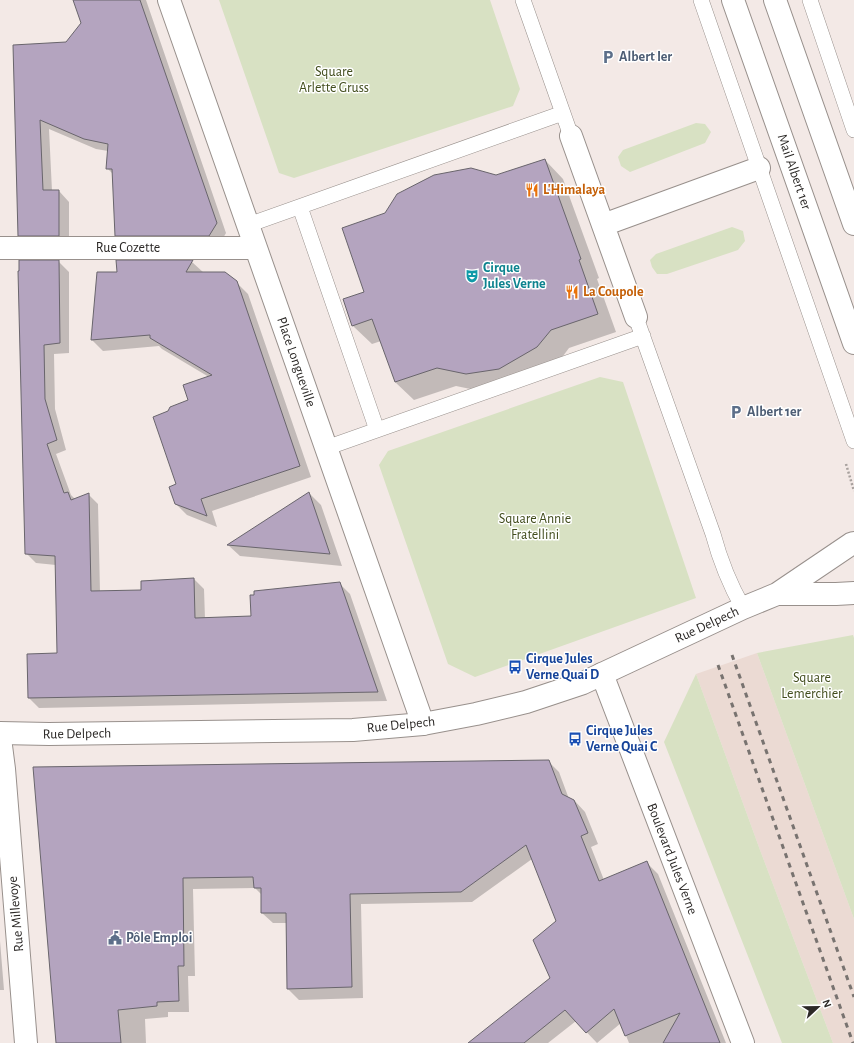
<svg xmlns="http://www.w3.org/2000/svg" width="854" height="1043" font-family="'Alegreya Sans',sans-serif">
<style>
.built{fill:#ebdad3}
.green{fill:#d8e1c3}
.shadow{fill:#0003}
.building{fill:#b4a4bf;stroke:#69656c}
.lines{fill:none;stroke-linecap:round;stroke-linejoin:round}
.service-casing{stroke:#98908c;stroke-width:16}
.pedestrian-casing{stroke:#98908c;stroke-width:24}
.minor-casing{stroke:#98908c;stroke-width:24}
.tertiary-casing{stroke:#98908c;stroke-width:24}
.secondary-casing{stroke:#98908c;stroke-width:24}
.path{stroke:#a8a19e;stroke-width:2.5;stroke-dasharray:2 2;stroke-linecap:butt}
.service{stroke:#fff;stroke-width:15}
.pedestrian{stroke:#fff;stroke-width:22}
.minor{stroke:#fff;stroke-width:22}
.tertiary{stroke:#fff;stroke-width:22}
.secondary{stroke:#fff;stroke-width:22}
.rail{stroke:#787370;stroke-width:3;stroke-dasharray:5 5;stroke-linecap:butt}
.labels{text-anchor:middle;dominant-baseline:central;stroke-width:3;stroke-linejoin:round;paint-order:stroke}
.service-label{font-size:14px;font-weight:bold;fill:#4e5e75;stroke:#fff;text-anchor:start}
.park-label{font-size:14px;fill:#424d1d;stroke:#fff}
.street-label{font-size:14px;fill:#2c2927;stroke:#fff}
.food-label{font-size:14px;font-weight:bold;fill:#c56008;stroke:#fff;text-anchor:start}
.culture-label{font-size:14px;font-weight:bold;fill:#0d838f;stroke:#fff;text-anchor:start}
.transit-label{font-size:14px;font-weight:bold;fill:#164399;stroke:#fff;text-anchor:start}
</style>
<rect width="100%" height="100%" fill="#f3e9e6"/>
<path class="built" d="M 757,653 L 854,919 L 854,1043 L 833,1043 L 760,850 L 696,674 Z"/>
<path class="green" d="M 219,0 L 490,0 L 520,89 L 513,106 L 294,178 L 279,173 Z
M 696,123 L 705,124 L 711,132 L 705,143 L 630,172 L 621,166 L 618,157 L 623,150 Z
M 732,227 L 743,231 L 745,241 L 738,250 L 667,274 L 657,274 L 652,267 L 650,260 L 656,254 Z
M 600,377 L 623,382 L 696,598 L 475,677 L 448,664 L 379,465 L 388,451 Z
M 853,635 L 854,638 L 854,919 L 757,653 Z
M 696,674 L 760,850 L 833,1043 L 782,1043 L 664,742 Z"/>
<path class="shadow" d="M 74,0 L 146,0 L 226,233 L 219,245 L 126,245 L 116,235 L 113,174 L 107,168 L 108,151 L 96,149 L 49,129 L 52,191 L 59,191 L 69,202 L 69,245 L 29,245 L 19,235 L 14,46 L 67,43 L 82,23 Z
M 545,160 L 563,179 L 599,278 L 597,279 L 616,332 L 569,348 L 554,368 L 485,392 L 456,386 L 414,400 L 395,382 L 381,341 L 372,344 L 353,326 L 344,299 L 365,292 L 496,176 Z
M 20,262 L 59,262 L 69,272 L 69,353 L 54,354 L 55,409 L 66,450 L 56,454 L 71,495 L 75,499 L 88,494 L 98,504 L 100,592 L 142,591 L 194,579 L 204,589 L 205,619 L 252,617 L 340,584 L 350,594 L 387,701 L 39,708 L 29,698 L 58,654 L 56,565 L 36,563 L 26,553 Z
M 117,262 L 192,262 L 204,273 L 236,282 L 248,294 L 311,477 L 212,511 L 217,527 L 187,515 L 176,504 L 177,485 L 190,401 L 209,377 L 162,349 L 159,346 L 103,351 L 92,340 L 98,273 L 118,273 Z
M 309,493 L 321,505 L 342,566 L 240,556 L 228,545 Z
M 548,761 L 559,772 L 569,799 L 574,800 L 585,812 L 598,844 L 591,847 L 604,880 L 647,863 L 658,874 L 726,1043 L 629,1043 L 621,1023 L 597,1043 L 576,1021 L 548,1043 L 484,1043 L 551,978 L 557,921 L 532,859 L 472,902 L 361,904 L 363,998 L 299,1000 L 288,989 L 287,923 L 273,923 L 262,913 L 262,895 L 255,888 L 193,889 L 195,976 L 188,976 L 189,1012 L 168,1012 L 168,1017 L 145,1019 L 146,1043 L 57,1043 L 34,768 Z
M 0,940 L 0,941 L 4,990 L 0,990 Z"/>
<path class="building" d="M 73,0 L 140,0 L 217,223 L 209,236 L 115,236 L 112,169 L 106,169 L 108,144 L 84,139 L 40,120 L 43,190 L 59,190 L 59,236 L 18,236 L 13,45 L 66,42 L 81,23 Z
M 545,159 L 581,259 L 579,260 L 598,314 L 551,330 L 537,347 L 499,369 L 466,374 L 437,368 L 395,382 L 372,319 L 352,326 L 343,299 L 364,292 L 342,228 L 385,213 L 397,194 L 434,175 L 471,168 L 496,175 Z
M 19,260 L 59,260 L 60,343 L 44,345 L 45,399 L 57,440 L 47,444 L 64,493 L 68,492 L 71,500 L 89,493 L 91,591 L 141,590 L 141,581 L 194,578 L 195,618 L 251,616 L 250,595 L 254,595 L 254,591 L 340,582 L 378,692 L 28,698 L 27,654 L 57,653 L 55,556 L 25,554 L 18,271 L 19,271 Z
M 116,260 L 193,260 L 186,272 L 225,272 L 237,281 L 300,466 L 201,499 L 207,516 L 175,504 L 169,487 L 176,484 L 153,417 L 168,411 L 170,407 L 188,400 L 183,385 L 212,375 L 150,338 L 150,335 L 91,340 L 97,272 L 117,272 Z
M 309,492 L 330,554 L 227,545 Z
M 549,760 L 562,794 L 574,800 L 588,833 L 581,836 L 599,881 L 647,861 L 720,1043 L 663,1043 L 680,1013 L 625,1036 L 614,1009 L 586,1033 L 565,1010 L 524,1043 L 468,1043 L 550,978 L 533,940 L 556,921 L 526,845 L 461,892 L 350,894 L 352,987 L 287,989 L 286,913 L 261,913 L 261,888 L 254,888 L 253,877 L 183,878 L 184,966 L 178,966 L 179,1001 L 157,1002 L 157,1006 L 118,1010 L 121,1043 L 56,1043 L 33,767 Z"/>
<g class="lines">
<g class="service-casing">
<path id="service" d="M 523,0 L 571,136
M 701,0 L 854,441
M 810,0 L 854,130
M 300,207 L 377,430
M 248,225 L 563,113
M 639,326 L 713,534 C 720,560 730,585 743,608
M 326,448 L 643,336"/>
</g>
<g class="pedestrian-casing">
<path id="pedestrian" d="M 571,136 L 636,317
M 603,225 L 759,168"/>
</g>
<g class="minor-casing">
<path id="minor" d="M 169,0 L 423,724
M 0,248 L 256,248
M 602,674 L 743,1043
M 0,738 L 4,769 L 26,1043"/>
</g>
<g class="tertiary-casing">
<path id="tertiary" d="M 777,594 L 836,594 L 854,593
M 0,733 L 49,734 L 353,730 L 423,724 L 476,714 L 526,702 L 583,683 L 602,674 L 743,608 L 777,594 L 851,544 L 854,543"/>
</g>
<g class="secondary-casing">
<path id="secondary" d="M 733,0 L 854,343
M 775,0 L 854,224"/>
</g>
<path class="path" d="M 846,464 L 854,491"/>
<use href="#service" class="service"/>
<use href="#pedestrian" class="pedestrian"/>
<use href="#minor" class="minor"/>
<use href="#tertiary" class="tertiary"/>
<use href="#secondary" class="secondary"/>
<path class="rail" d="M 732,655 L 854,997
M 718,665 L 853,1043"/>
</g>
<defs>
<g id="parking-bare" transform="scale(1.08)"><path d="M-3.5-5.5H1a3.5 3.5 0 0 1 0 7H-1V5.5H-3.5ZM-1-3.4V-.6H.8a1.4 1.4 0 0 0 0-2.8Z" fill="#5c6f8a" stroke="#fff" stroke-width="2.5" paint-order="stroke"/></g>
<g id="restaurant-bare" transform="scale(1.08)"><path d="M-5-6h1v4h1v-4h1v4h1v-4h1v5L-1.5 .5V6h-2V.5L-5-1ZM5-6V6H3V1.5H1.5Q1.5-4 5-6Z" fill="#e8710a" stroke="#fff" stroke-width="2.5" paint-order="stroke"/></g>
<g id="theatre-bare" transform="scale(1.08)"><path d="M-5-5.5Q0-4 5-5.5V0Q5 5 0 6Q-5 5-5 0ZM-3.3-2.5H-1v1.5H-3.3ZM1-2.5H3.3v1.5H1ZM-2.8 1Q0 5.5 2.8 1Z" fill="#0f9aa8" stroke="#fff" stroke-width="2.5" paint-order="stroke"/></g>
<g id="bus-bare" transform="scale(1.08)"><path d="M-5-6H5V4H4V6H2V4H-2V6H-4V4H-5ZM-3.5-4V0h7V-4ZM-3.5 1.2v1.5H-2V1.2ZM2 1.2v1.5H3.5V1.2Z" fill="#1a4fb4" stroke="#fff" stroke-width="2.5" paint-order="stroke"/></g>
<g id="civic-bare" transform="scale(1.08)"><path d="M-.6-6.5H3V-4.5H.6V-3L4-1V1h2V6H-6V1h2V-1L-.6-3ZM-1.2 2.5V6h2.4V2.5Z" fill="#5c6f8a" stroke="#fff" stroke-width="2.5" paint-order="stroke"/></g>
</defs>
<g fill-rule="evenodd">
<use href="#parking-bare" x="608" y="57"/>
<use href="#restaurant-bare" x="532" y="190"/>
<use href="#theatre-bare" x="472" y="276"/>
<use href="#restaurant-bare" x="572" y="292"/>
<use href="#parking-bare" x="736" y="412"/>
<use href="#bus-bare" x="515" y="667"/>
<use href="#bus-bare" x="575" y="739"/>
<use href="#civic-bare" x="115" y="938"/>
</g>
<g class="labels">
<g class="service-label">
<text x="619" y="57">Albert Ier</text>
<text x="747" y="412">Albert 1er</text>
<text x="126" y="938">Pôle Emploi</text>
</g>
<g class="park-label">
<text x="334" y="72">Square<tspan x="334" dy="16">Arlette Gruss</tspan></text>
<text x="535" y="519">Square Annie<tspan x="535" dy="16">Fratellini</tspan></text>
<text x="812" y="678">Square<tspan x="812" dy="16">Lemerchier</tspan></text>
</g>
<g class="street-label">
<text transform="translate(794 172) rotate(71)">Mail Albert 1er</text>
<text x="128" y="248">Rue Cozette</text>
<text transform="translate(296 362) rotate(71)">Place Longueville</text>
<text transform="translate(707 625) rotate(-25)">Rue Delpech</text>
<text transform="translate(401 725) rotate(-6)">Rue Delpech</text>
<text transform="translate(77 734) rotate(-1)">Rue Delpech</text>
<text transform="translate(672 859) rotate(69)">Boulevard Jules Verne</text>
<text transform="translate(16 914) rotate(-95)">Rue Millevoye</text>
</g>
<g class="food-label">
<text x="543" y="190">L'Himalaya</text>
<text x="583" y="292">La Coupole</text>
</g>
<g class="culture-label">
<text x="483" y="268">Cirque<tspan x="483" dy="16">Jules Verne</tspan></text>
</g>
<g class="transit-label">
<text x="526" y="659">Cirque Jules<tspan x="526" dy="16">Verne Quai D</tspan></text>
<text x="586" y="731">Cirque Jules<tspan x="586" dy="16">Verne Quai C</tspan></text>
</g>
</g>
<g transform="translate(818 1007) rotate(68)" stroke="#ffffff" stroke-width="3" paint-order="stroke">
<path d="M0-3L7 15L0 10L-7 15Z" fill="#2c2927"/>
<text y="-6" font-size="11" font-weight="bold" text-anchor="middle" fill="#2c2927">N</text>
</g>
</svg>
